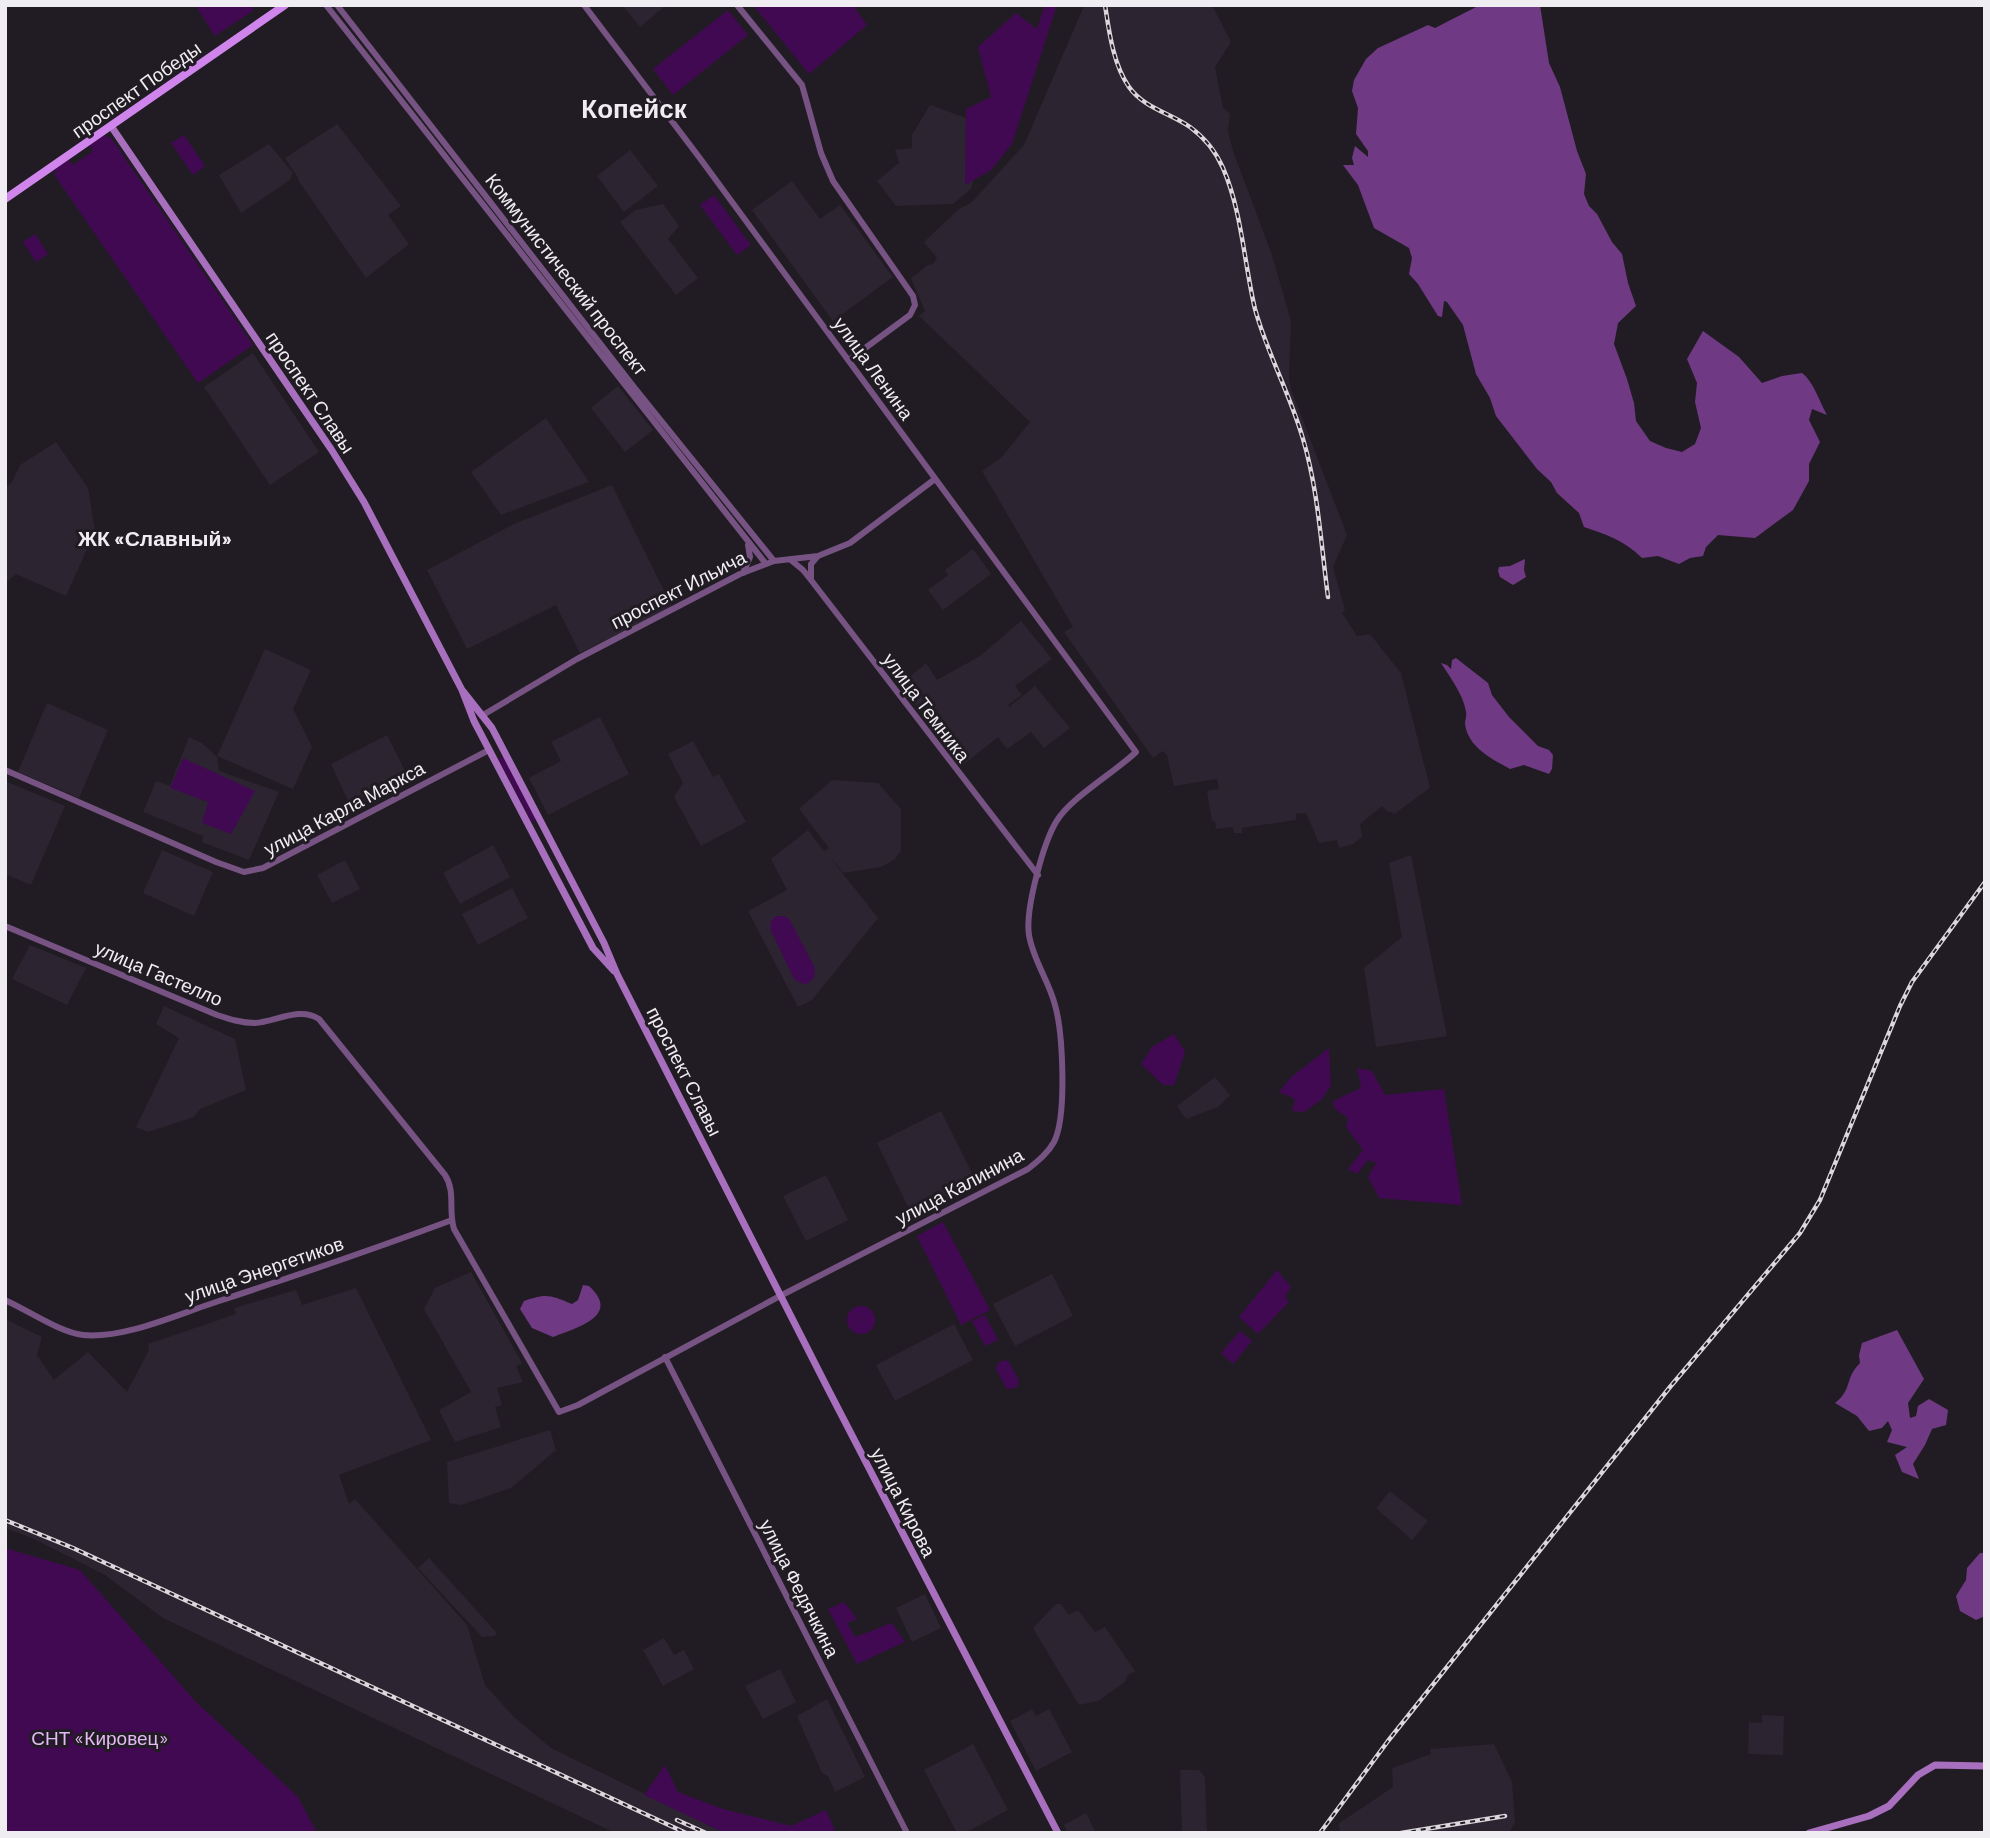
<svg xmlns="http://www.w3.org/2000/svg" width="1990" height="1838" font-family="Barlow,sans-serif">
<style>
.built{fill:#2c2430}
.green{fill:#420953}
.water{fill:#703984}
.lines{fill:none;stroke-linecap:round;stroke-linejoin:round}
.tertiary{stroke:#765383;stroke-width:6}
.secondary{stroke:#a86fbe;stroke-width:7}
.primary{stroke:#cf85eb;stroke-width:8}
.rail-casing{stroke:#dbd7dd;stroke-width:4.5}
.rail{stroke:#211c23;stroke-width:2;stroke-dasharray:5;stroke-linecap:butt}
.labels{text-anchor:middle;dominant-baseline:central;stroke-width:6;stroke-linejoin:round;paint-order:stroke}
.street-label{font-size:19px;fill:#f0edf2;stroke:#211c23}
.park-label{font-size:19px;fill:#e5b9f6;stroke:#211c23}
.neighbourhood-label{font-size:21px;font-weight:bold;fill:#f0edf2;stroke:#211c23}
.district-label{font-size:26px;font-weight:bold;fill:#f0edf2;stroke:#211c23}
</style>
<rect width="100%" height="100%" fill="#211c23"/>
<path class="built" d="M 622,5 L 666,5 L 640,27 Z
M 1091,5 L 1212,5 L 1231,42 L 1215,67 L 1223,108 L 1230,114 L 1228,131 L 1233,151 L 1272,255 L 1291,321 L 1289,377 L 1291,389 L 1347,535 L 1333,567 L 1345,610 L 1342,613 L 1357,636 L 1370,634 L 1401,673 L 1430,788 L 1394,814 L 1390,811 L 1388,812 L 1382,806 L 1360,824 L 1362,837 L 1353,844 L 1339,848 L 1337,840 L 1319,843 L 1306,813 L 1296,814 L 1296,820 L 1242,828 L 1242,833 L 1234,833 L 1233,827 L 1216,829 L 1215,821 L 1212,821 L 1207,791 L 1219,789 L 1217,779 L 1174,786 L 1167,755 L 1162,751 L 1153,758 L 1064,632 L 1073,627 L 982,471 L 1001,458 L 1030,422 L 919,316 L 925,311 L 911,278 L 928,265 L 933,264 L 937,258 L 924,242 L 959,209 L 971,203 L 1024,145 L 1083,8 Z
M 930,105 L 969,119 L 979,158 L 971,189 L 953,204 L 896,206 L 877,181 L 899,163 L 895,150 L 912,148 L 912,135 Z
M 337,124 L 401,206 L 388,215 L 409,244 L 366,278 L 298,180 L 298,178 L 285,158 Z
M 269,144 L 293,173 L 290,180 L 241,213 L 219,175 Z
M 630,150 L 658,186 L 624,212 L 597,176 Z
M 792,181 L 820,219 L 840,205 L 893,277 L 833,321 L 752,210 Z
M 663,204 L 679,226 L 668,239 L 698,278 L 676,295 L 620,222 L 635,210 Z
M 253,353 L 319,452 L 270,485 L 204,387 Z
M 618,386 L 653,430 L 625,452 L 591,408 Z
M 546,418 L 589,482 L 501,515 L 471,472 Z
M 56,442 L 88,488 L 95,531 L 66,596 L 16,574 L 8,581 L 5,577 L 5,488 L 12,482 L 20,465 Z
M 612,485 L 672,607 L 580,653 L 556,605 L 467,649 L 427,570 L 514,524 Z
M 973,549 L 991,574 L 943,610 L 928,590 L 948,575 L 945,570 Z
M 1021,621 L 1052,659 L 1015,686 L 1022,695 L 1008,705 L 1011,708 L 1010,706 L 1035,686 L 1070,728 L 1044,748 L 1031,732 L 1007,749 L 998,737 L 964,764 L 900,685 L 926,663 L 937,680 L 980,656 Z
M 265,649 L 311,670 L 293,709 L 312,747 L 293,789 L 217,756 Z
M 47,703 L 108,730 L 79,798 L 18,772 Z
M 600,717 L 629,774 L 548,815 L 529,778 L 561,761 L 551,742 Z
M 387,735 L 411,783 L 353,812 L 331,764 Z
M 189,737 L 202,743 L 217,757 L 219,771 L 279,792 L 249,860 L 202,842 L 203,836 L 143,812 L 156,781 L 170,786 Z
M 693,741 L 713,777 L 719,774 L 746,822 L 701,846 L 674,797 L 683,783 L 668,754 Z
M 832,780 L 878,783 L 901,809 L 901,851 L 895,859 L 881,867 L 844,873 L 829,856 L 878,918 L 812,1000 L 798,1007 L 748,911 L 787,890 L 771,859 L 808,830 L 824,851 L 829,848 L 799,809 Z
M 5,781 L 65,806 L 31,885 L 5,874 Z
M 493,845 L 510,877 L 460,904 L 443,873 Z
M 162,850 L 213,872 L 194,916 L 143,893 Z
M 1411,855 L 1447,1036 L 1376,1047 L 1364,968 L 1402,937 L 1389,863 Z
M 345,860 L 360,889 L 332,903 L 317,875 Z
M 512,888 L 528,918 L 478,945 L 462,914 Z
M 30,945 L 86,968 L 67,1005 L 12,979 Z
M 164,1006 L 235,1039 L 246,1090 L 200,1109 L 194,1117 L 148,1132 L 136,1127 L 179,1038 L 156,1024 Z
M 1215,1077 L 1230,1095 L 1218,1107 L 1186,1119 L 1177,1106 Z
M 941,1111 L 977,1183 L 912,1215 L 877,1143 Z
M 826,1175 L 848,1220 L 806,1241 L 783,1196 Z
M 471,1272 L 522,1363 L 516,1366 L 523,1382 L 497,1388 L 502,1405 L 495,1407 L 501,1427 L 455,1442 L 439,1410 L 471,1392 L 424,1309 L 435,1288 Z
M 1052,1274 L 1073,1316 L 1015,1346 L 993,1304 Z
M 356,1288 L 431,1440 L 339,1475 L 349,1504 L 355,1499 L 467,1625 L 485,1685 L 513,1716 L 551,1748 L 725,1833 L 615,1833 L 163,1618 L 105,1575 L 32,1538 L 5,1528 L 5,1319 L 42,1337 L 37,1355 L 54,1380 L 88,1352 L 127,1392 L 149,1350 L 148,1344 L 236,1314 L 234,1308 L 296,1290 L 302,1305 Z
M 954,1324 L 973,1360 L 895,1401 L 876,1365 Z
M 550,1430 L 556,1450 L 511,1488 L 461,1505 L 449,1503 L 447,1462 Z
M 1390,1491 L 1428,1521 L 1412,1540 L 1376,1508 Z
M 429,1558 L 497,1633 L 494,1636 L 482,1637 L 418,1568 Z
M 925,1594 L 941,1628 L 912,1642 L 896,1608 Z
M 1056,1604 L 1061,1604 L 1069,1615 L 1078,1610 L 1095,1632 L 1105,1627 L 1135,1671 L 1127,1676 L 1125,1682 L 1098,1701 L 1079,1705 L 1033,1628 Z
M 664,1638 L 674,1655 L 684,1650 L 694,1669 L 663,1686 L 643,1650 Z
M 780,1669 L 796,1702 L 763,1719 L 745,1686 Z
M 827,1699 L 865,1777 L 835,1792 L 828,1776 L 822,1773 L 797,1716 Z
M 1032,1709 L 1036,1716 L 1049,1709 L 1072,1752 L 1036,1771 L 1010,1721 Z
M 1762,1715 L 1784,1716 L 1783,1755 L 1748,1754 L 1749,1722 L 1762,1723 Z
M 973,1744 L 1008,1810 L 965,1833 L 957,1833 L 924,1770 Z
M 1494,1744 L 1512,1782 L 1515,1821 L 1509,1833 L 1341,1833 L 1338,1824 L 1393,1787 L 1392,1768 L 1431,1754 L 1430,1749 Z
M 1180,1770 L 1199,1770 L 1205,1777 L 1207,1833 L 1182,1833 Z
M 1086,1813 L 1096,1833 L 1068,1833 L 1064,1825 Z"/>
<path class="green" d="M 195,5 L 251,5 L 254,10 L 215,36 Z
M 753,5 L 857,5 L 855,8 L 867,25 L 809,74 Z
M 1045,5 L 1057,5 L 1012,144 L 991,170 L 965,185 L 966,109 L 991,97 L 978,47 L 1016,13 L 1037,29 Z
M 728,10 L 748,35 L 673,95 L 653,69 Z
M 103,135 L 111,138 L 253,345 L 198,383 L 55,176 L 55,169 L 68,159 L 73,165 L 93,151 L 89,144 Z
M 184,135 L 205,166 L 193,175 L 171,143 Z
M 714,195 L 751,245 L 737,255 L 700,205 Z
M 35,234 L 48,254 L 36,262 L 23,242 Z
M 504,756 L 537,819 L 532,822 L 498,759 Z
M 183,758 L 255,791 L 231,834 L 202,823 L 208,802 L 170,788 Z
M 776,916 L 785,916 L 790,920 L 815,968 L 814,978 L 807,984 L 800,983 L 794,979 L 770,929 L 771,921 Z
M 1174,1034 L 1185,1052 L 1174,1085 L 1163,1085 L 1141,1064 L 1152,1047 Z
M 1329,1048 L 1331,1086 L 1321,1100 L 1304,1112 L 1292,1111 L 1295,1099 L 1279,1092 L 1291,1077 Z
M 1357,1068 L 1372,1071 L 1385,1095 L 1444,1089 L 1462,1205 L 1379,1198 L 1368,1177 L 1376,1163 L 1368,1160 L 1357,1174 L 1348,1169 L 1363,1150 L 1346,1127 L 1348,1118 L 1335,1109 L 1333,1101 L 1361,1088 Z
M 943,1222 L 990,1310 L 961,1325 L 917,1236 Z
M 1277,1270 L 1291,1287 L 1285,1297 L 1289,1302 L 1258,1334 L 1239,1317 Z
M847 1320a14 14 0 1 1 28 0a14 14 0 1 1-28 0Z
M 985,1315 L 998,1340 L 985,1346 L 972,1321 Z
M 1240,1331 L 1252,1341 L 1233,1364 L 1221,1353 Z
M 1004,1360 L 1009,1362 L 1019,1381 L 1017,1387 L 1011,1389 L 1006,1388 L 996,1369 L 998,1363 Z
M 5,1548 L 80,1570 L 195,1701 L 298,1797 L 317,1833 L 5,1833 Z
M 844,1602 L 857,1619 L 847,1623 L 855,1637 L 892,1623 L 905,1642 L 857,1664 L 828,1609 Z
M 665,1765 L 678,1792 L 723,1809 L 791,1826 L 826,1810 L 836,1833 L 725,1833 L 644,1795 Z"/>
<path class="water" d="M 1480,5 L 1540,5 L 1549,63 L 1560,87 L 1577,151 L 1586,174 L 1584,194 L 1589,206 L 1597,214 L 1612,242 L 1622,254 L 1628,283 L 1636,306 L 1618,323 L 1614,344 L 1627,379 L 1634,403 L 1636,421 L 1650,441 L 1666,448 L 1682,452 L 1695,444 L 1701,428 L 1695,402 L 1697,383 L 1687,359 L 1703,331 L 1739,357 L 1762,383 L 1782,376 L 1802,373 C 1814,382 1819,401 1827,415 L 1812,409 L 1809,420 L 1820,442 L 1809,464 L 1809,481 L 1793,510 L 1755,538 L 1718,535 L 1706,547 L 1703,556 L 1690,558 L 1679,564 L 1658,556 L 1642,558 C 1625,541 1606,534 1584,527 L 1579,513 L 1557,493 L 1551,482 L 1537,469 L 1496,416 L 1490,398 L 1476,374 L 1463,325 L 1447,302 L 1444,301 L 1442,317 L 1438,316 L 1418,284 L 1409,274 L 1412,258 L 1409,248 L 1374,228 L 1358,185 L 1343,165 L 1354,165 L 1352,158 L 1355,146 L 1368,157 L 1368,151 L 1356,134 L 1358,108 L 1352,91 L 1354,80 L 1366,59 L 1378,48 L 1428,25 L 1435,28 Z
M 1525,559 L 1524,570 L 1526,577 L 1513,585 L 1500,577 L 1498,571 L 1499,567 L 1510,566 Z
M 1456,658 L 1488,683 L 1492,695 L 1509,717 L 1538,746 L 1549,750 L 1553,755 L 1552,769 L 1549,774 L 1524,765 L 1510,769 C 1492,759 1467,747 1465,723 C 1465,720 1467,716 1466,712 C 1464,696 1450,677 1441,663 L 1447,665 L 1451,669 L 1452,660 Z
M 583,1285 L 589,1286 C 622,1316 576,1328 553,1337 L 532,1328 L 520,1309 L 524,1301 C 547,1293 550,1295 572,1304 L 578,1300 Z
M 1897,1330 L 1924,1379 L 1908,1403 L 1910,1418 L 1916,1416 L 1918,1406 L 1929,1399 L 1948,1410 L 1946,1425 L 1932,1429 L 1925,1445 L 1913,1464 L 1919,1479 L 1902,1472 L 1895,1455 L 1907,1447 L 1887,1442 L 1892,1430 L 1888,1421 L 1882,1428 L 1869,1431 L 1857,1416 L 1835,1403 C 1853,1389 1844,1379 1860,1363 L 1859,1355 L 1862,1343 Z
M 1980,1553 L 1985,1553 L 1985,1616 L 1976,1620 L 1960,1611 L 1956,1596 L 1966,1580 L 1967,1568 Z"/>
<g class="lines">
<path class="tertiary" d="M 326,5 L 766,564
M 337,5 L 634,387 L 774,561
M 737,5 L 802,85 L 821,153 L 833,181 L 913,296 L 915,305 L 910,315 L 849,360
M 792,561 L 803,570 L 811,580 L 1038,875
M 743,573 L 750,557 L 748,545
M 811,578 L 811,564 L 817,557
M 483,715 L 577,659 L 740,574 L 774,561 L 818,556 L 850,543 L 935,479
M 5,770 L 216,862 L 244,872 L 263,868 L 489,750
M 5,926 L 217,1015 C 229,1019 241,1023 255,1023 C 275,1022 300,1006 319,1019 L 445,1175 C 456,1192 448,1210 454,1229 L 559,1412 L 578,1405 L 780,1296 L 1028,1169 C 1038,1161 1048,1153 1054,1142 C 1067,1117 1063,1033 1055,1005 C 1049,981 1033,960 1029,935 C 1025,910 1043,844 1056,822 C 1070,798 1114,773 1136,752 L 699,157 L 584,5
M 5,1300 C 27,1310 61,1333 83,1335 C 124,1339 176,1315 216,1302 C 295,1276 374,1249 452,1220
M 665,1357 L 907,1833"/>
<path class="secondary" d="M 111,126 L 331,449 L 364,502 L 462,690 L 474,721 L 593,948 L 614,971
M 462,690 L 492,728 L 604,943 L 617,974 L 828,1389 L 1058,1833
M 1809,1833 L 1869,1816 L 1889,1806 L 1918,1775 L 1935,1765 L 1985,1766"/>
<path class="primary" d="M 5,199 L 285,5"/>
<g class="rail-casing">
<path id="rail" d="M 1105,5 C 1109,31 1113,64 1129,87 C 1144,108 1170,113 1190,127 C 1205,138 1216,152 1223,168 C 1242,212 1244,263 1255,309 C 1267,353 1290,394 1303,439 C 1318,489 1321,544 1328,597
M 5,1520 L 73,1548 L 686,1833
M 677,1820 L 706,1833
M 1320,1833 L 1388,1741 L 1670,1387 L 1800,1233 L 1820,1200 L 1900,1006 L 1912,982 L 1985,882
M 1401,1833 L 1505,1816"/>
</g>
<use href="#rail" class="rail"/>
</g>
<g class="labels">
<g class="street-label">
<text transform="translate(136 89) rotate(-35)">проспект Победы</text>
<text transform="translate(567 274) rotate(52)">Коммунистический проспект</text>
<text transform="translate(874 368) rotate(54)">улица Ленина</text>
<text transform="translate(311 392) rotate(56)">проспект Славы</text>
<text transform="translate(678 589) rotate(-27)">проспект Ильича</text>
<text transform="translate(927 707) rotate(53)">улица Темника</text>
<text transform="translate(344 808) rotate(-28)">улица Карла Маркса</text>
<text transform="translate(159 973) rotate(23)">улица Гастелло</text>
<text transform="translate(685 1071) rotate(63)">проспект Славы</text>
<text transform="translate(959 1186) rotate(-28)">улица Калинина</text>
<text transform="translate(264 1269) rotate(-19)">улица Энергетиков</text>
<text transform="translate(904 1502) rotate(63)">улица Кирова</text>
<text transform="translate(800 1588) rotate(63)">улица Федячкина</text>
</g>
<g class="park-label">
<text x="100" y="1737">СНТ «Кировец»</text>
</g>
<g class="neighbourhood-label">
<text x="155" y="537">ЖК «Славный»</text>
</g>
<g class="district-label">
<text x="634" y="107">Копейск</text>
</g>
</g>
<rect width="1990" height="1838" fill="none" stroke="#f0edf2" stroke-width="14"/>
</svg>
